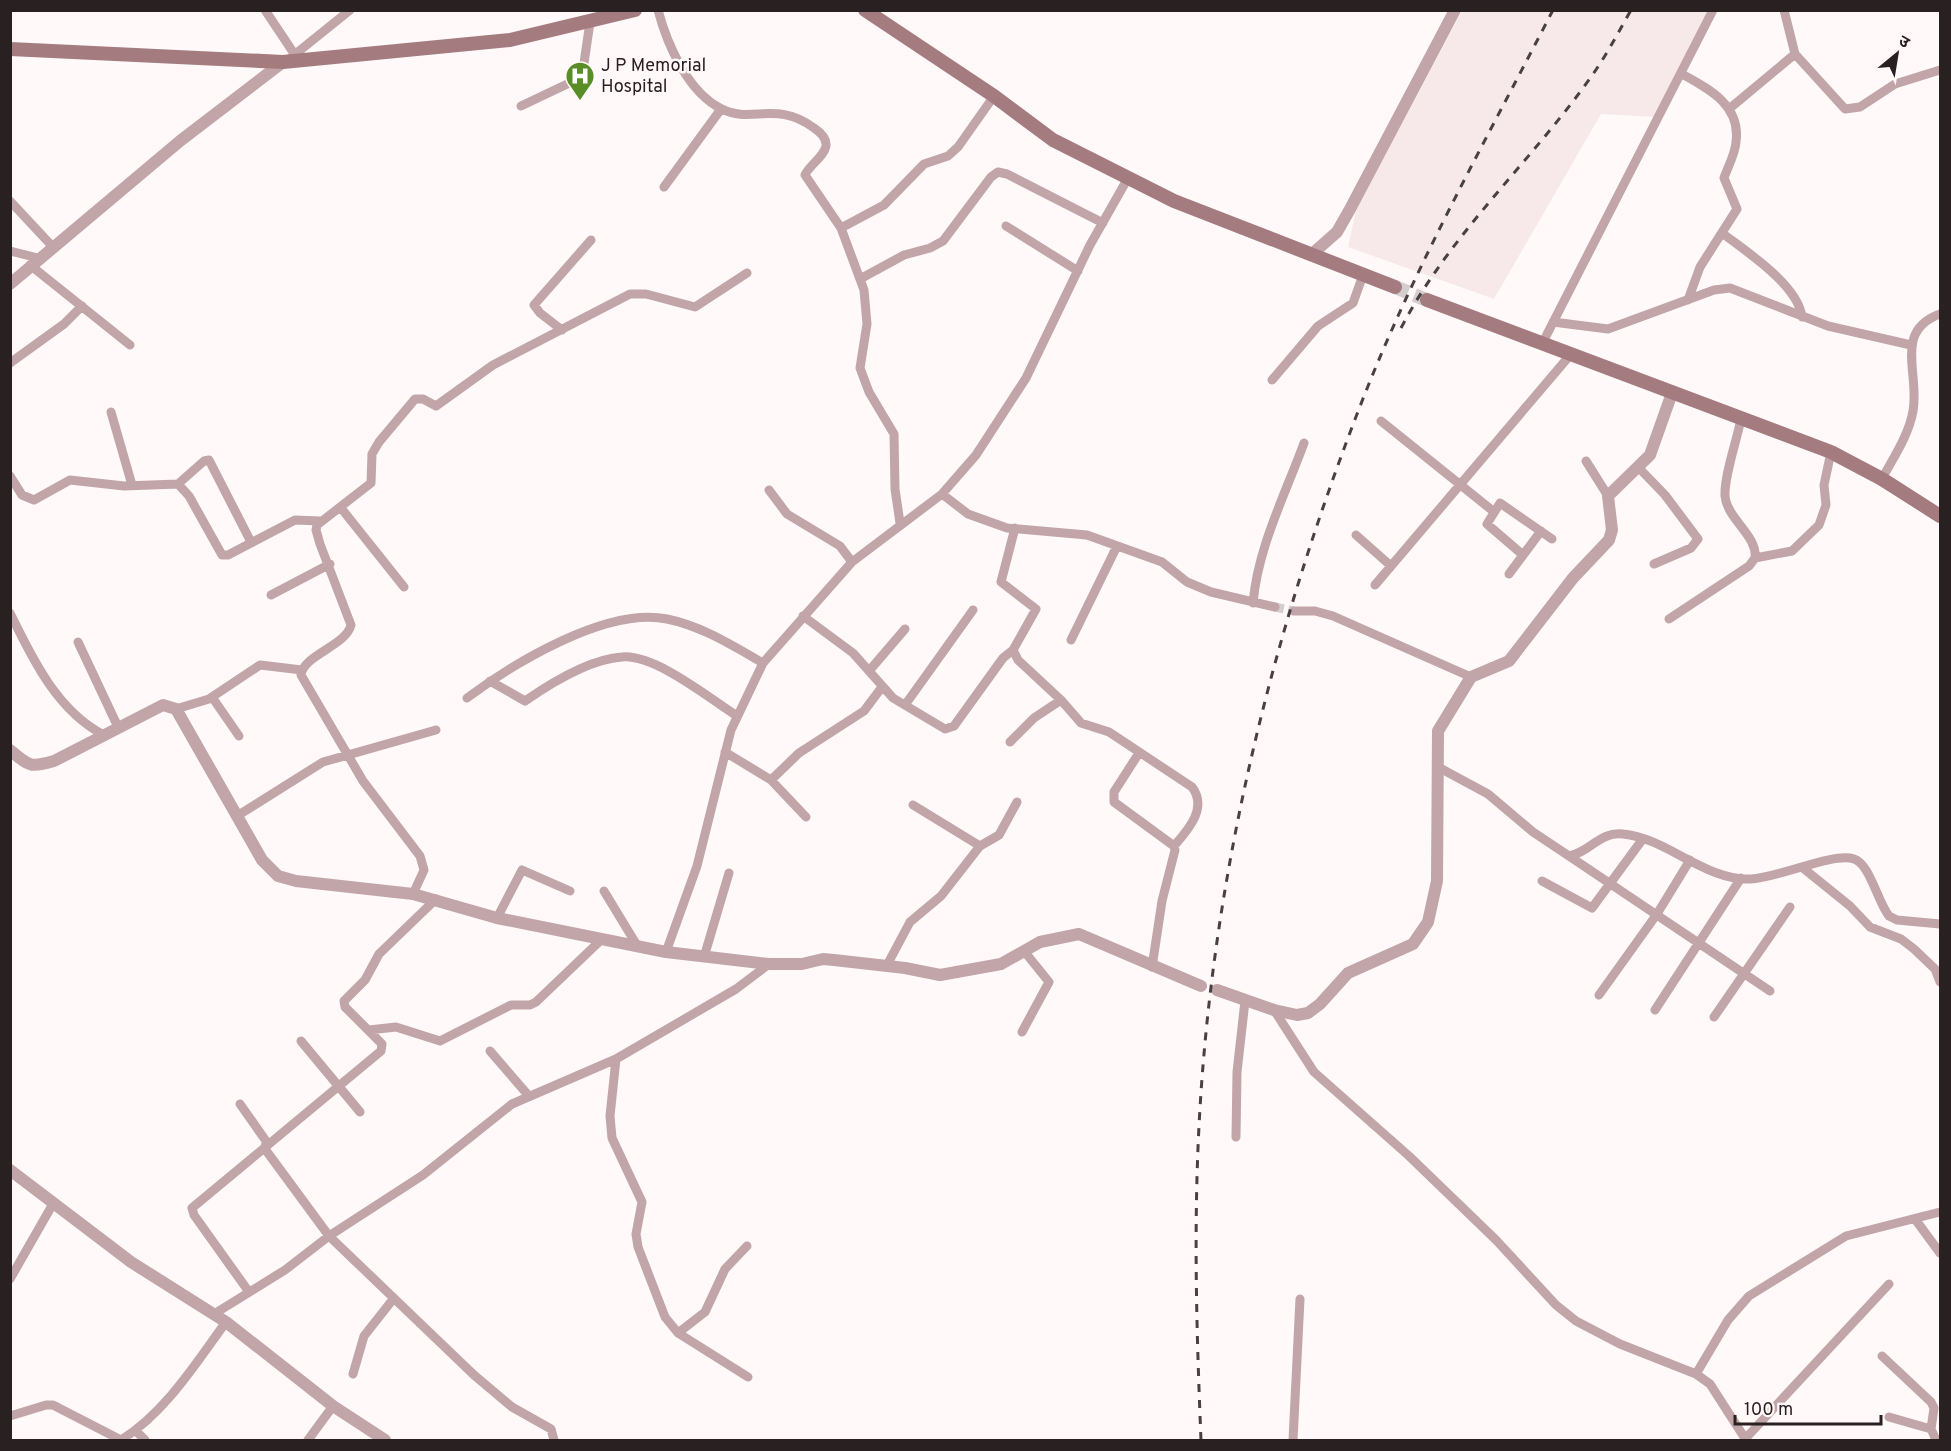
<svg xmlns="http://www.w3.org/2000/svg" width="1951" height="1451" font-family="Overpass,'Noto Sans Devanagari',sans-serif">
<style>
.built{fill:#f7e9ea}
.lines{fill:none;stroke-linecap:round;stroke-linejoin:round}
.minor-tunnel{stroke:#d4cecf;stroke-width:9;stroke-dasharray:9 4.5;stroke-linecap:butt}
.secondary-tunnel{stroke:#d4cecf;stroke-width:14;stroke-dasharray:14 7;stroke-linecap:butt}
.minor{stroke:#c2a5a8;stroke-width:9}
.tertiary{stroke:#c2a5a8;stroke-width:12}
.secondary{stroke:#a47c80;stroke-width:14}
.rail{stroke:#494041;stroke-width:3;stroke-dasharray:8 8;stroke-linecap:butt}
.labels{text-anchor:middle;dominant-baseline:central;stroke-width:5;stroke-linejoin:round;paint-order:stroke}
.poi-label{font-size:18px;fill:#292021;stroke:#fff9fa;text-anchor:start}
</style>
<rect width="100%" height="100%" fill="#fff9fa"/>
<path class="built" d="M 1462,11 L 1708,11 L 1656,117 L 1601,114 L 1494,299 L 1348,247 L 1356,210 Z"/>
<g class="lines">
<path class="minor-tunnel" d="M 1275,607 L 1294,611"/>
<path class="secondary-tunnel" d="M 1395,287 L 1427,300"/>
<path class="minor" d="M 265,10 L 295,55
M 658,10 C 667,44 688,93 722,109 C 751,124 777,100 814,128 C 820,132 827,138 826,146 C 824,157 809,165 805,175 L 841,228 L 864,290 L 867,324 L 860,368 L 869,392 L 894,434 L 895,489 L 900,523
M 1784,10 L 1795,54 L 1845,109 L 1860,107 L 1895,84 L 1940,70
M 288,60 L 350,10
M 1682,74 C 1709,89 1741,105 1736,142 C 1735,155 1728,166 1724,178 L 1737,209 L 1700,267 L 1688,300
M 521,106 L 582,77 L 590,22
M 1729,109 L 1795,54
M 664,187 L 721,109
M 10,201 L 52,246
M 1006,226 L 1078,271
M 841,228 L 884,205 L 924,164 L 948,156 L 958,147 L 994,96
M 1722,233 C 1747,252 1798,285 1802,317
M 10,251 L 38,258
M 30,265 L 130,345
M 860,279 L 904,255 L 930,248 L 943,241 L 991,177 L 998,172 L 1007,174 L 1103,223
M 1553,322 L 1608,329 L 1714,290 L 1730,288 L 1828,326 L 1911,345
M 562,330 L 540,313 L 534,305 L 591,240
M 1542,344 L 1713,10
M 10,363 L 64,324 L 82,306
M 1272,380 L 1318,326 L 1353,303 L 1363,275
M 111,412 L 132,485
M 1381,421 L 1493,511
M 1586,461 L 1608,496
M 1638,467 L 1665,495 L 1698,539 L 1691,548 L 1654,564
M 10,476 L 22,495 L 34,500 L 70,480 L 124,486 L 178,484 L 189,496 L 222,555 L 228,555 L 295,520 L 320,521
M 1882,479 C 1893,458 1909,435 1913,411 C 1920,374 1893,331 1940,314
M 178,484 L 204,461 L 209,460 L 251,542
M 769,490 L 787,514 L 840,546 L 852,562
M 942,494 L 968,514 L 1007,528 L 1087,535 L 1162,562 L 1187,582 L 1211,592 L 1275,607
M 341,508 L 404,587
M 1015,528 L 1001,582 L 1036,609 L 1013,650 L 1018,660 L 1061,700 L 1081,723 L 1109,732 L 1192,787 C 1208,808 1188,830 1174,846
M 1356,535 L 1391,566
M 1523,555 L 1487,524 L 1500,503 L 1552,539
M 1755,558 L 1792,551 L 1819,525 L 1826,505 L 1824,485 L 1831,452
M 1509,574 L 1541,531
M 1375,585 L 1571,354
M 271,595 L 330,564
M 1253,603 C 1258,547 1285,495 1304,443
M 1294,611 L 1315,611 L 1333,616 L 1471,677
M 10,613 C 32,658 57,711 104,735
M 803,616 L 853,653 L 893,698 L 945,729 L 954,726 L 1003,658 L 1013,650
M 1669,619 L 1749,566 L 1755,558 C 1758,536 1727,519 1725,496 C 1724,476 1737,440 1741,419
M 1071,640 L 1117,546
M 78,642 L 118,727
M 869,671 L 905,629
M 490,681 L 525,701 C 551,683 590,659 622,657 C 655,654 709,698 737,716
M 212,697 L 239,736
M 467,698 C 514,663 606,607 667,619 C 702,626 733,646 763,663
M 905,705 L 973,610
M 176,709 L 209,699 L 260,665 L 302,670
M 1010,742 L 1034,718 L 1061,700
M 725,752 L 771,780 L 806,817
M 1139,753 L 1114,792 L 1114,802 L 1174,846 L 1175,850 L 1162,901 L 1152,967
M 1438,767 L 1488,794 L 1533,832 L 1569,856 C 1589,853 1600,831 1623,834 C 1667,838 1705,881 1751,879 C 1778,878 1833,852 1854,859 C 1870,864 1878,903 1889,916 L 1897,920 L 1940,924
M 771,780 L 799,753 L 864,711 L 882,687
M 913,805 L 980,846
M 237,816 L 323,762 L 436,730
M 1569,856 L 1770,991
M 1803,868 L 1850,906 L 1870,927 L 1901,939 L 1914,949 L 1935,969 L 1940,982
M 1542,881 L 1592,908 L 1642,840
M 604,891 L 638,947
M 413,894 L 424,870 L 420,856 L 363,781 L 301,675 C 303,655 346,646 351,625 L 320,544 L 316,530 L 317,525 L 371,483 L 372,454 L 379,442 L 415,399 L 423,399 L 436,406 L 493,365 L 630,294 L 646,294 L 695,307 L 747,273
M 497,918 L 522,870 L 570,891
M 666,952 L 697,866 L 731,730 L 763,663 L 852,562 L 942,494 L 976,455 L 1026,378 L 1090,245 L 1128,178
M 704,957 L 729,873
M 886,967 L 910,922 L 941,896 L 980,846 L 999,835 L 1017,802
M 1599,995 L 1657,914 L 1690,860
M 1274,1010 L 1314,1072 L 1409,1156 L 1496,1240 L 1556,1305 L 1576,1321 L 1620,1344 L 1696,1374 L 1710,1384 L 1746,1440
M 1655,1010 L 1741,878
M 1714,1017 L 1790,907
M 369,1030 L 396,1027 L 440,1041 L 511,1005 L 530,1005 L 536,1002 L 602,939
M 1022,1032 L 1049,982 L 1024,951
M 301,1041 L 360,1112
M 490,1051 L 528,1095
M 616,1059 L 610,1116 L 612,1138 L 642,1202 L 636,1234 L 638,1247 L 665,1317 L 678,1333 L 748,1377
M 240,1104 L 266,1141 L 265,1149 L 329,1236 L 474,1375 L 512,1407 L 551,1429 L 554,1440
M 1236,1137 L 1237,1072 L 1245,1001
M 1915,1219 L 1940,1253
M 10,1279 L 54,1202
M 249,1292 L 194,1215 L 192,1208 L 381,1051 L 382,1044 L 345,1007 L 344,1001 L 365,980 L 379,954 L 436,899
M 214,1314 L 285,1270 L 329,1236 L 423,1175 L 512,1104 L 616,1059 L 736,989 L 769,964
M 678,1333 L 705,1312 L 725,1269 L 747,1246
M 1882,1356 L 1931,1402 L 1934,1408 L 1931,1429
M 353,1374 L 364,1336 L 394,1298
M 1696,1374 L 1728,1320 L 1749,1296 L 1846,1236 L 1940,1212
M 10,1416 L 46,1405 L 53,1405 L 121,1440
M 1889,1417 L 1931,1429 L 1936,1440
M 136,1431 L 145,1440
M 1745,1439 L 1889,1284
M 121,1440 C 165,1413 196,1363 226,1322
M 308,1440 L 333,1406
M 1293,1440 L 1300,1299"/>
<path class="tertiary" d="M 1311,255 L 1337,232 L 1349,211 L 1455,10
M 10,284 L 180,141 L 283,62
M 10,750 C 29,766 30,768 54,761 L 163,705 L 176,709 L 262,860 L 278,876 L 296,881 L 413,894 L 497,918 L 666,952 L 769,964 L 802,964 L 823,959 L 834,960 L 905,968 L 940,975 L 1001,964 L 1040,942 L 1079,934 L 1201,986
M 1217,990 L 1274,1010 L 1297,1015 L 1308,1013 L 1320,1004 L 1348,973 L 1413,944 L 1428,922 L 1437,881 L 1438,731 L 1471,677 L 1509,661 L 1573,578 L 1609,540 L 1612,530 L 1608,496 L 1650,455 L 1672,393
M 10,1170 L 131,1262 L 226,1322 L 333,1406 L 385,1440"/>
<path class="secondary" d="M 865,10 L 994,96 L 1053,140 L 1174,201 L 1395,287
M 10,49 L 283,62 L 510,40 L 635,10
M 1427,300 L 1831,452 L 1882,479 L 1940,516"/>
<path class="rail" d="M 1401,328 C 1450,234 1530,163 1591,77 C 1606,56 1618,33 1631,10
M 1201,1440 C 1197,1343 1194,1246 1198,1148 C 1208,895 1268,644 1359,409 C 1412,271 1485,142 1553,10"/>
</g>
<defs>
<g id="hospital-pin" transform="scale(1.5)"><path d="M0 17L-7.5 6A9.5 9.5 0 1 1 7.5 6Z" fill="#598e27" stroke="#fff9fa"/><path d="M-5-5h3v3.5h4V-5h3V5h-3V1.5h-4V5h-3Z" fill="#fff"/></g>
</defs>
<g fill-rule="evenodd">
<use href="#hospital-pin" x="580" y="76"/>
</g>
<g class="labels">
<g class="poi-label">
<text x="601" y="66">J P Memorial<tspan x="601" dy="21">Hospital</tspan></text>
</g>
</g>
<rect width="1951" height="1451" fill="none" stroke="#292021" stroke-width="24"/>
<g transform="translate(1897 54) rotate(30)" stroke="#fff9fa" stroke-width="4.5" paint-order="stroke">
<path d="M0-4.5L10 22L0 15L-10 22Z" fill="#292021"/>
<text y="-9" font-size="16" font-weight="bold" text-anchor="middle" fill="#292021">उ</text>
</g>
<path d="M1735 1415v9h146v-9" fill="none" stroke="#292021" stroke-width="3"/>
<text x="1744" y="1415" font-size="18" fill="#292021" stroke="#fff9fa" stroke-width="4.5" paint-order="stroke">100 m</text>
</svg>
